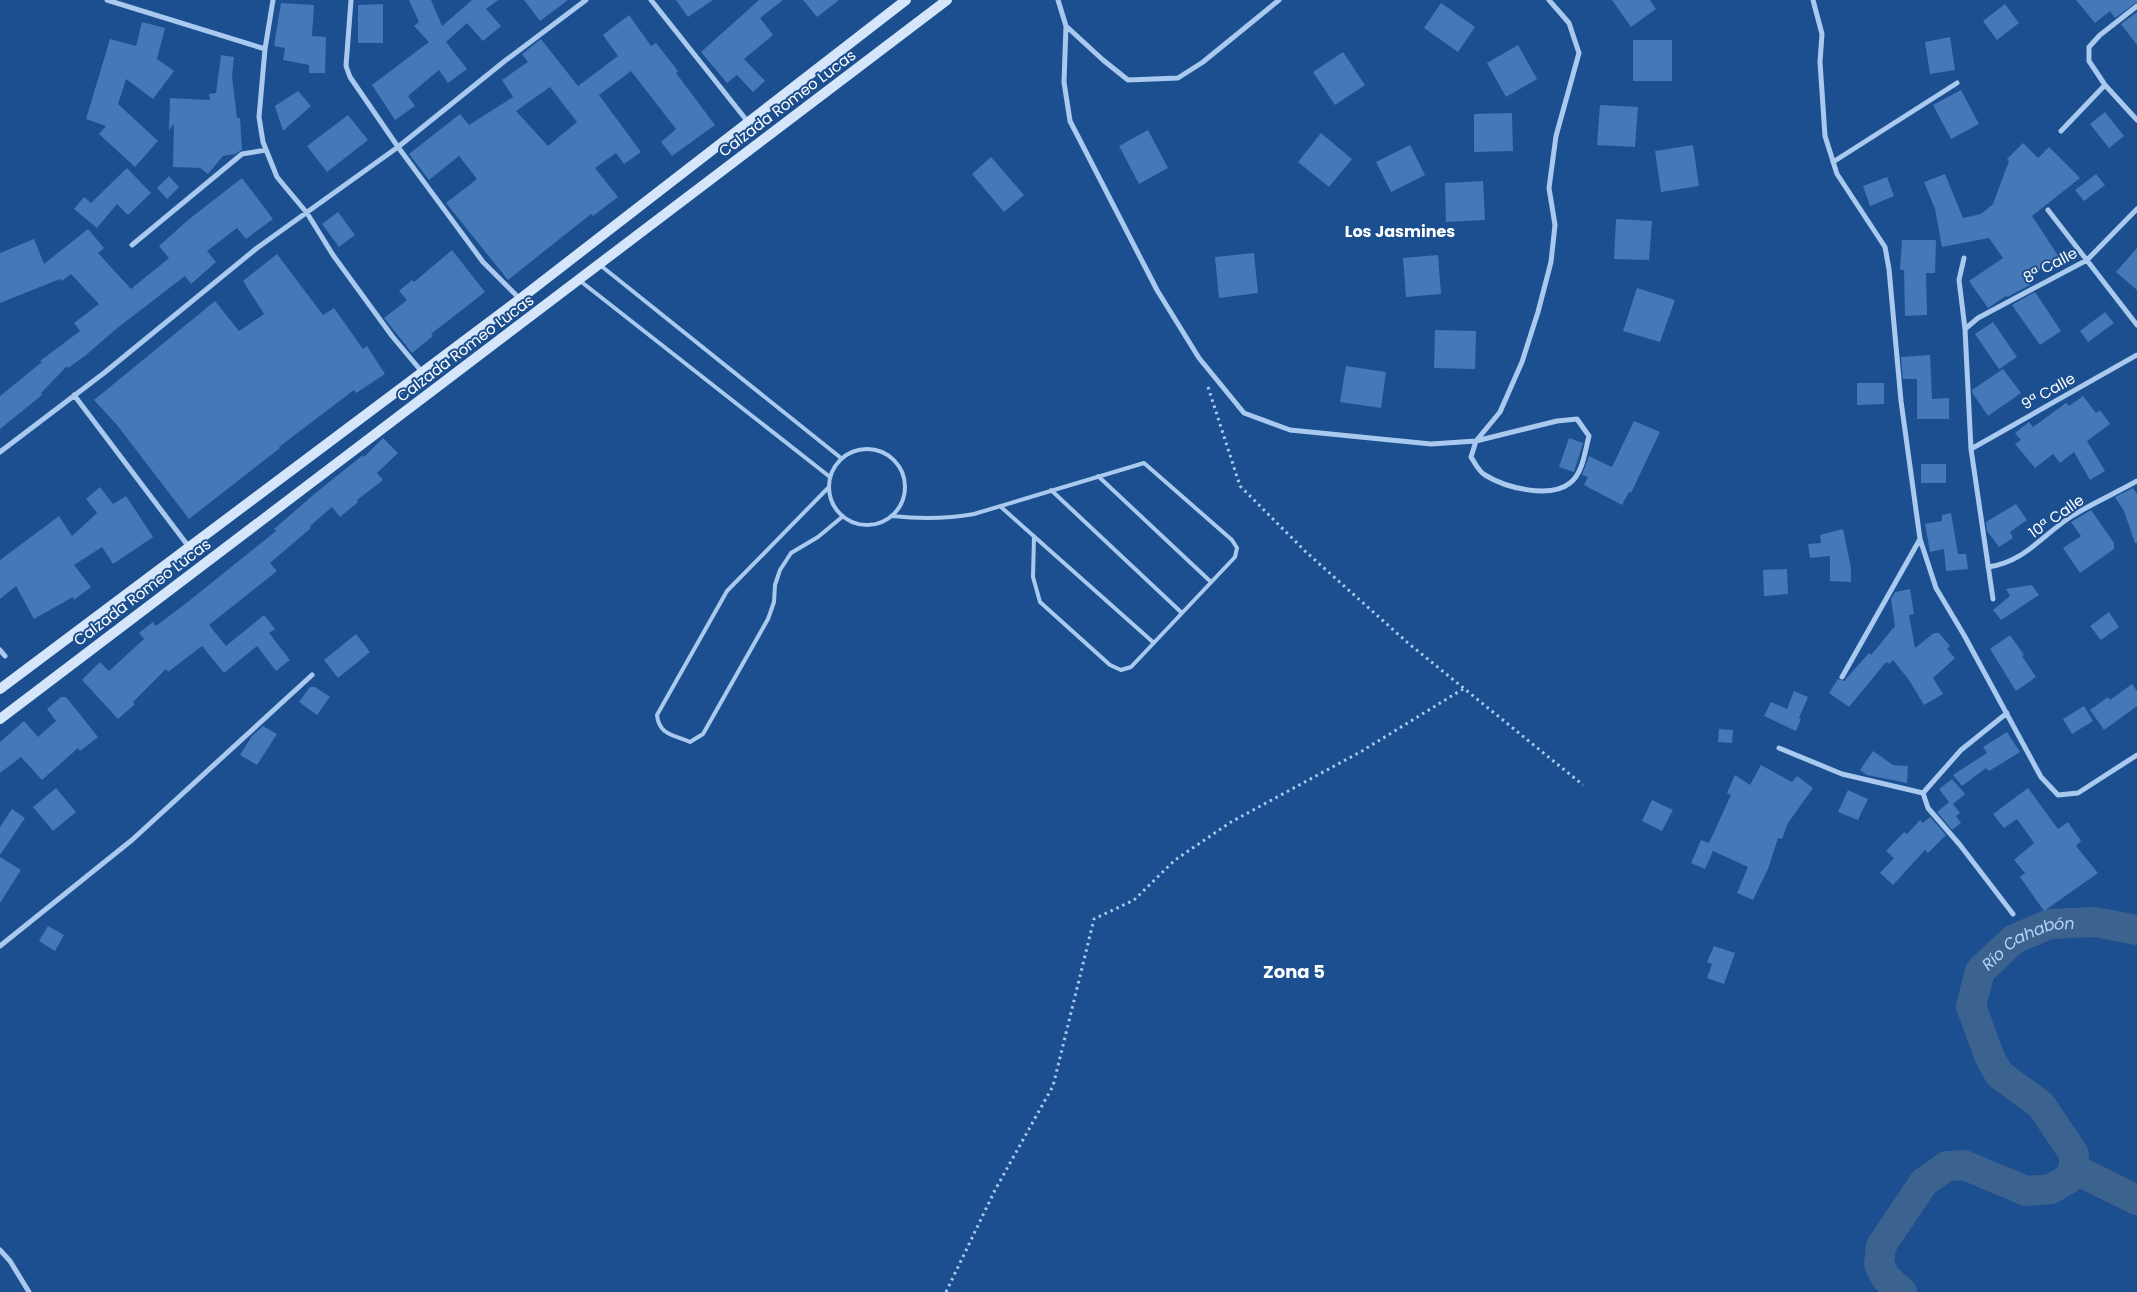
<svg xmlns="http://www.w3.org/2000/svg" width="2137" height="1292" font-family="Poppins,sans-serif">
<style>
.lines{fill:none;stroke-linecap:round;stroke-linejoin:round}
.river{stroke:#3c6290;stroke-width:30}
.building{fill:#4478b7;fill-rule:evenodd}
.path{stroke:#a9c9ee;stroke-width:3;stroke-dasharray:2.5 4;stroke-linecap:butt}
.lane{stroke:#a9c9ee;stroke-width:4}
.street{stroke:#a9c9ee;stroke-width:5}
.secondary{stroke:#d6e6fa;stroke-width:10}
.labels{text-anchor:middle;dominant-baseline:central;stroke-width:4;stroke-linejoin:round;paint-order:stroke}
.street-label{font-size:15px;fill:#fff;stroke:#1b4f8f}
.neighbourhood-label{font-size:16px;font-weight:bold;fill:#fff;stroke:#1b4f8f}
.water-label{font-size:16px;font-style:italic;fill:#b5d3f5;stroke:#1b4f8f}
.quarter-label{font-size:18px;font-weight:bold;fill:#fff;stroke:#1b4f8f}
</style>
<rect width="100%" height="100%" fill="#1b4f8f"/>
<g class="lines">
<g class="river">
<path d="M 2074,1169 L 2137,1200"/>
<path id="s1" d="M 1902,1292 L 1886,1278 L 1879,1264 L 1881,1246 L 1924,1182 L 1947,1166 L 1964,1165 L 2026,1191 L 2051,1189 L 2068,1179 L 2074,1169 L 2074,1154 L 2041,1105 L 1999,1074 L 1990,1058 L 1971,1006 L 1980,971 L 2014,939 L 2050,924 L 2095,922 L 2137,930"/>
</g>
</g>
<path class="building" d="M 409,0 L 431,0 L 442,26 L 472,0 L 498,0 L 486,9 L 501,26 L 483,41 L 467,23 L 446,42 L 467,69 L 448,83 L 439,70 L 408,96 L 415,106 L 395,120 L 372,85 L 429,42 L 414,26 L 419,22 Z
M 524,0 L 568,0 L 540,21 Z
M 676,0 L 713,0 L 688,17 Z
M 759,0 L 783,0 L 760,18 L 773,35 L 744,59 L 765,81 L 753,92 L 737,75 L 727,83 L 701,52 Z
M 803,0 L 839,0 L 817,17 Z
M 1612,0 L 1650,0 L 1656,9 L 1631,27 Z
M 2076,0 L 2137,0 L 2137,2 L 2115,18 L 2110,11 L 2095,23 Z
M 281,3 L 314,5 L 312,36 L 326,37 L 325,73 L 309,73 L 309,65 L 283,60 L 285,48 L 274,46 Z
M 1441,3 L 1475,27 L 1458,52 L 1424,28 Z
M 383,4 L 383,43 L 358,43 L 358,5 Z
M 2005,4 L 2019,23 L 1997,40 L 1983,21 Z
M 2137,12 L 2137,45 L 2121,24 Z
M 629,15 L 651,46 L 656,43 L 678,71 L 676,73 L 715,125 L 672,156 L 661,142 L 676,129 L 631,71 L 599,95 L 641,152 L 624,164 L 616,153 L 595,168 L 618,197 L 593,216 L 591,214 L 508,280 L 446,203 L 477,179 L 459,156 L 429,180 L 409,154 L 460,114 L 469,125 L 513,97 L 502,80 L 528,62 L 522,54 L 541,39 L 578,86 L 618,56 L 603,35 ZM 550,87 L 577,122 L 548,146 L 516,111 Z
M 142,22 L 165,28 L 157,59 L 174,71 L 153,99 L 126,79 L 118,104 L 158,141 L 135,167 L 99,134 L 106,126 L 86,119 L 110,39 L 136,46 Z
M 1950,37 L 1955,70 L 1930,74 L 1925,42 Z
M 1633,40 L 1672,40 L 1672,81 L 1633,81 Z
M 1518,45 L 1537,79 L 1506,97 L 1487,63 Z
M 1343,52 L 1365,85 L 1335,105 L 1313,72 Z
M 221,55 L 234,57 L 232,77 L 237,118 L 240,118 L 242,150 L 235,154 L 223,156 L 208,174 L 200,168 L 173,167 L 174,124 L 169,130 L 170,98 L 210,100 L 209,94 L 216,93 Z
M 1961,90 L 1979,124 L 1951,139 L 1933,105 Z
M 298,91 L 311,106 L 283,131 L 275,106 Z
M 1600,105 L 1638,107 L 1635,147 L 1597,145 Z
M 2105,112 L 2124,136 L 2109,148 L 2090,124 Z
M 1512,113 L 1513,151 L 1474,152 L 1474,114 Z
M 348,115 L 368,140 L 327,172 L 307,146 Z
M 1148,130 L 1168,168 L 1139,184 L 1119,146 Z
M 1321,133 L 1352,159 L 1329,187 L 1298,162 Z
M 2023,143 L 2038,158 L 2049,147 L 2080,178 L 2032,216 L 2059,257 L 2026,279 L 2030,285 L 2007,297 L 2006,296 L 1988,308 L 1969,281 L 2003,258 L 1989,238 L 1942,247 L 1935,209 L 1924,182 L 1945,174 L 1963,218 L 1981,214 L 1993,204 L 2009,161 L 2007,159 Z
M 1410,145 L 1425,175 L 1391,192 L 1376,162 Z
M 1693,145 L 1699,186 L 1661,192 L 1655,151 Z
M 991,157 L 1024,195 L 1004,212 L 972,174 Z
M 127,168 L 151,193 L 128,215 L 117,204 L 97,228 L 74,209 L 84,197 L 91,203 Z
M 2096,174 L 2105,185 L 2084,201 L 2075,190 Z
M 169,176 L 179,187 L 167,199 L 157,188 Z
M 1887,177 L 1894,196 L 1870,206 L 1863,186 Z
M 242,178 L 273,219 L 246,239 L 237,228 L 207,251 L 216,262 L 191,284 L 185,276 L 116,329 L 85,356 L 68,368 L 67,366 L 41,393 L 42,395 L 0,429 L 0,396 L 42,362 L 40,361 L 80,331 L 74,323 L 99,304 L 71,274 L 62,281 L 60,279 L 0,303 L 0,253 L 34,239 L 44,264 L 88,229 L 104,248 L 98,253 L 131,289 L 169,258 L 159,246 L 188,220 Z
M 1483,181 L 1485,220 L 1446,222 L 1445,183 Z
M 338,212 L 355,235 L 339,247 L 322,224 Z
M 1616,219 L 1652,221 L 1649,260 L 1614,259 Z
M 1902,240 L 1936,240 L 1935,273 L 1926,273 L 1927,315 L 1905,316 L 1904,270 L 1900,270 Z
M 2137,248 L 2137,290 L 2116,272 Z
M 452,250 L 485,292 L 431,334 L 433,336 L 412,353 L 384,318 L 407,300 L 399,291 L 412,280 L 414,282 Z
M 1254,253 L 1258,293 L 1219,298 L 1215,257 Z
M 277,254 L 323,315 L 334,308 L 363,349 L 367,346 L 385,374 L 356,393 L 354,390 L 279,447 L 280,448 L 189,519 L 117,425 L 94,400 L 215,301 L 239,331 L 264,314 L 243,281 Z
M 1438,255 L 1441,294 L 1406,297 L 1403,258 Z
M 1637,288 L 1675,300 L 1660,342 L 1623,331 Z
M 2035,292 L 2061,331 L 2040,345 L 2012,305 Z
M 2105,312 L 2114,323 L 2088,342 L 2080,331 Z
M 1993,322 L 2017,357 L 1999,369 L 1975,334 Z
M 1435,330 L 1476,331 L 1475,369 L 1434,368 Z
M 1930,355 L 1932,399 L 1949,398 L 1949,419 L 1917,419 L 1917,379 L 1903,379 L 1901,357 Z
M 1346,366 L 1386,372 L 1381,408 L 1340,402 Z
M 2003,369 L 2021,393 L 1988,416 L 1973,394 L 1972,390 Z
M 1857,383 L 1884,383 L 1884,404 L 1857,405 Z
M 2083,396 L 2096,413 L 2100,410 L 2110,424 L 2087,441 L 2105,471 L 2090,480 L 2074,452 L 2060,463 L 2053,454 L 2035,468 L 2015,444 L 2021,440 L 2015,433 L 2029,422 L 2033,427 L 2066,403 L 2069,406 Z
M 1634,421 L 1660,432 L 1631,493 L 1629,492 L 1622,505 L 1584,485 L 1588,477 L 1582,475 L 1589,456 L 1612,467 Z
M 383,438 L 398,453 L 377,473 L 383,480 L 357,500 L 358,502 L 340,517 L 332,507 L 310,526 L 311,528 L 270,563 L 277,571 L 209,625 L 226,646 L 264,615 L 275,629 L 269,633 L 290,660 L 276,671 L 257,646 L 224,673 L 202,646 L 168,672 L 166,669 L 133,702 L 135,704 L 118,719 L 82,680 L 100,662 L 109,671 L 144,639 L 139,633 L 153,622 L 156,626 L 189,601 L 276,531 L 274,529 L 318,491 L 363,455 L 364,457 Z
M 1569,438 L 1583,443 L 1574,472 L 1559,467 Z
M 1921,464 L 1946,464 L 1946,483 L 1921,483 Z
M 100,487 L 113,504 L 126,496 L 153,537 L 113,564 L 102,547 L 74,565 L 91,587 L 74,600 L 73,597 L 34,619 L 16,586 L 0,599 L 0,560 L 59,516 L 72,536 L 97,513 L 86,499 Z
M 2133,488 L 2137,494 L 2137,543 L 2135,543 L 2124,511 L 2115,497 Z
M 2016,504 L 2027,520 L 2010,532 L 2013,538 L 1999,547 L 1987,531 L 1986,522 Z
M 2091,510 L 2114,543 L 2114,549 L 2080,573 L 2063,548 L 2081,536 L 2071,522 Z
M 1951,513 L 1958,554 L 1966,554 L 1968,569 L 1946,571 L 1944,549 L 1930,552 L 1925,524 L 1942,521 L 1942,515 Z
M 1843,529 L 1851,568 L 1851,582 L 1830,581 L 1830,556 L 1810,558 L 1808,544 L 1821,543 L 1820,535 Z
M 1787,569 L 1788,594 L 1764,596 L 1763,570 Z
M 2032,585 L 2039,595 L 2001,620 L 1993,610 L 2010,596 L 2006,589 Z
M 1910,589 L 1914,614 L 1909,615 L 1915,648 L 1934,633 L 1939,633 L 1950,646 L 1947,649 L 1955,658 L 1933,678 L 1943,694 L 1924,705 L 1909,680 L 1893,660 L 1889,664 L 1886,662 L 1849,707 L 1829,693 L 1838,679 L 1844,681 L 1869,653 L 1871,655 L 1895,626 L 1891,599 L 1895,592 Z
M 2109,612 L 2119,627 L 2101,640 L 2090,626 Z
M 356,634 L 370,652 L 338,678 L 324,660 Z
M 2010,635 L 2024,655 L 2022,656 L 2036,677 L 2016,691 L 1990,649 Z
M 2132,684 L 2137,691 L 2137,706 L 2104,730 L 2090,710 L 2108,697 L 2110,700 Z
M 310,687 L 315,687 L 330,697 L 317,715 L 299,702 Z
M 1794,691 L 1808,697 L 1799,718 L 1801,719 L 1796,731 L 1764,716 L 1771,702 L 1787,709 Z
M 61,697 L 66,697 L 98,737 L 80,751 L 78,748 L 42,780 L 21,757 L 0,773 L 0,742 L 24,721 L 38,737 L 56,721 L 47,709 Z
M 2084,706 L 2093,721 L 2072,734 L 2063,719 Z
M 263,726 L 277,734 L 257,765 L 240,755 L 252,736 Z
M 1719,729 L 1733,730 L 1732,743 L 1718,742 Z
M 2007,732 L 2020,752 L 1989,771 L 1986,768 L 1962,786 L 1953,775 L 1987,753 L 1983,747 Z
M 1873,751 L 1893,765 L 1908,766 L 1907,783 L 1867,775 L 1860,770 Z
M 1761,765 L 1792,782 L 1797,776 L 1813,788 L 1788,823 L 1782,839 L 1778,838 L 1768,869 L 1753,900 L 1737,893 L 1748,867 L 1713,851 L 1705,869 L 1691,863 L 1701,840 L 1709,843 L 1731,795 L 1727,793 L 1735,775 L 1750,785 Z
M 1952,779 L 1965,794 L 1953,804 L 1960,813 L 1956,816 L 1961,823 L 1952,830 L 1937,812 L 1949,802 L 1939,789 Z
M 56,788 L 76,812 L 53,831 L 33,807 Z
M 2028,788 L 2058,829 L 2068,822 L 2081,841 L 2076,846 L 2098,873 L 2044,911 L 2020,877 L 2025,873 L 2014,860 L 2034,843 L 2017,819 L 2004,828 L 1993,814 Z
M 1848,790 L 1868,799 L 1858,820 L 1838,812 Z
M 1652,800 L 1673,810 L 1662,831 L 1642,821 Z
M 12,809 L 25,818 L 0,855 L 0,827 Z
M 1930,817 L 1946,835 L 1928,853 L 1925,850 L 1893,885 L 1880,873 L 1894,858 L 1886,851 L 1904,832 L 1907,834 L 1920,820 L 1923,823 Z
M 0,857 L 21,870 L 0,903 Z
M 48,926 L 64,935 L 55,951 L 39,941 Z
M 1714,946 L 1735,953 L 1724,984 L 1707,978 L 1712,964 L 1707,962 Z"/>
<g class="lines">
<path class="path" d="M 1208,387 L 1240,486 L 1306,552 L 1408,643 L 1583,785
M 946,1292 L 995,1190 L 1053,1086 L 1094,919 L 1134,900 L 1175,860 L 1231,822 L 1362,751 L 1463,689"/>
<path class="lane" d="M 600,265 L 841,458
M 579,280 L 830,477
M829 487a38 38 0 1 1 76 0a38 38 0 1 1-76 0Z
M 1098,476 L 1211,582
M 828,488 L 727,591 L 657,715 C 659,735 674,735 690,742 L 703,734 L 768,619 L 774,602 L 775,585 L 780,570 L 791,553 L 818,537 L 842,517
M 1051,490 L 1182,613
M 1001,507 L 1154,643
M 892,516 C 921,519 946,519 974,514 L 1144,463 L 1232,540 L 1237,548 L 1235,557 L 1131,667 L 1121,670 L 1110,665 L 1040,602 L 1033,577 L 1034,536"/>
<path class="street" d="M 107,0 L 265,49
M 273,0 L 265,49 L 259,117 L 263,142 L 277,177 L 307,213 L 333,255 L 392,336 L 422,372
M 351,0 L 346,66 L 350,77 L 398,147 L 483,262 L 520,299
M 651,0 L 748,122
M 1058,0 L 1066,26 L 1064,82 L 1070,121 L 1157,290 L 1199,358 L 1244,413 L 1290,430 L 1431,444 L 1476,441 L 1557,421 L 1577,419 L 1589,436 C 1585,451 1583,473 1570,483 C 1550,499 1506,488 1485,475 C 1479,472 1475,463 1471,457 L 1476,441 L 1500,412 L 1522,362 L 1538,312 L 1551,262 L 1555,225 L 1549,188 L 1556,136 L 1579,53 L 1569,23 L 1549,0
M 1813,0 L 1822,34 L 1820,62 L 1825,136 L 1837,174 L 1885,247 L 1889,269 L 1901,401 L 1920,539 L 1936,588 L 1964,635 L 2041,777 L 2058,795 L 2078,793 L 2137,755
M 2137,6 L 2100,35 L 2089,47 L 2089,61 L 2105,85 L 2137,120
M 1066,26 L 1103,60 L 1128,80 L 1178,78 L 1203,62 L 1279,0
M 2061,131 L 2105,85
M 1833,162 L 1957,83
M 2048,210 L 2137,325
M 132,245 L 242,154 L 266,150
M 1964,258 L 1959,280 L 1965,329 L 1971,449 L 1993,599
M 1965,329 L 1978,318 L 2087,260 L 2137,209
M 74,395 L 189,547
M 1971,449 L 2137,355
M 0,452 L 104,373 L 257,248 L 398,147 L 506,60 L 586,0
M 1988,567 C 2025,562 2042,535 2072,516 C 2093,503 2116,493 2137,481
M 0,650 L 5,656
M 1842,677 L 1920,539
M 1779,748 L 1842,774 L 1923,793
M 1923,793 L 1928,808 L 1960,845 L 2013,914
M 1923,793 L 1961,750 L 2007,713
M 0,946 L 132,840 L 312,675
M 0,1250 L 10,1261 L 29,1292"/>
<path class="secondary" d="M 0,689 L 520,299 L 906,0
M 0,719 L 947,0"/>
</g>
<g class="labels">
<g class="street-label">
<text transform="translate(787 103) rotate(-37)">Calzada Romeo Lucas</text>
<text transform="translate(2050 265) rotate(-28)">8ª Calle</text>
<text transform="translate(465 348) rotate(-37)">Calzada Romeo Lucas</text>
<text transform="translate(2048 391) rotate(-29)">9ª Calle</text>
<text transform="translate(2056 516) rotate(-35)">10ª Calle</text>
<text transform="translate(142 592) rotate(-37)">Calzada Romeo Lucas</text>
</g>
<g class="neighbourhood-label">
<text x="1400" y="231">Los Jasmines</text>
</g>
<g class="water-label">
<text stroke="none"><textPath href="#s1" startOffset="595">Río Cahabón</textPath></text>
</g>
<g class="quarter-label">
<text x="1294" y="971">Zona 5</text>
</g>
</g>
</svg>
